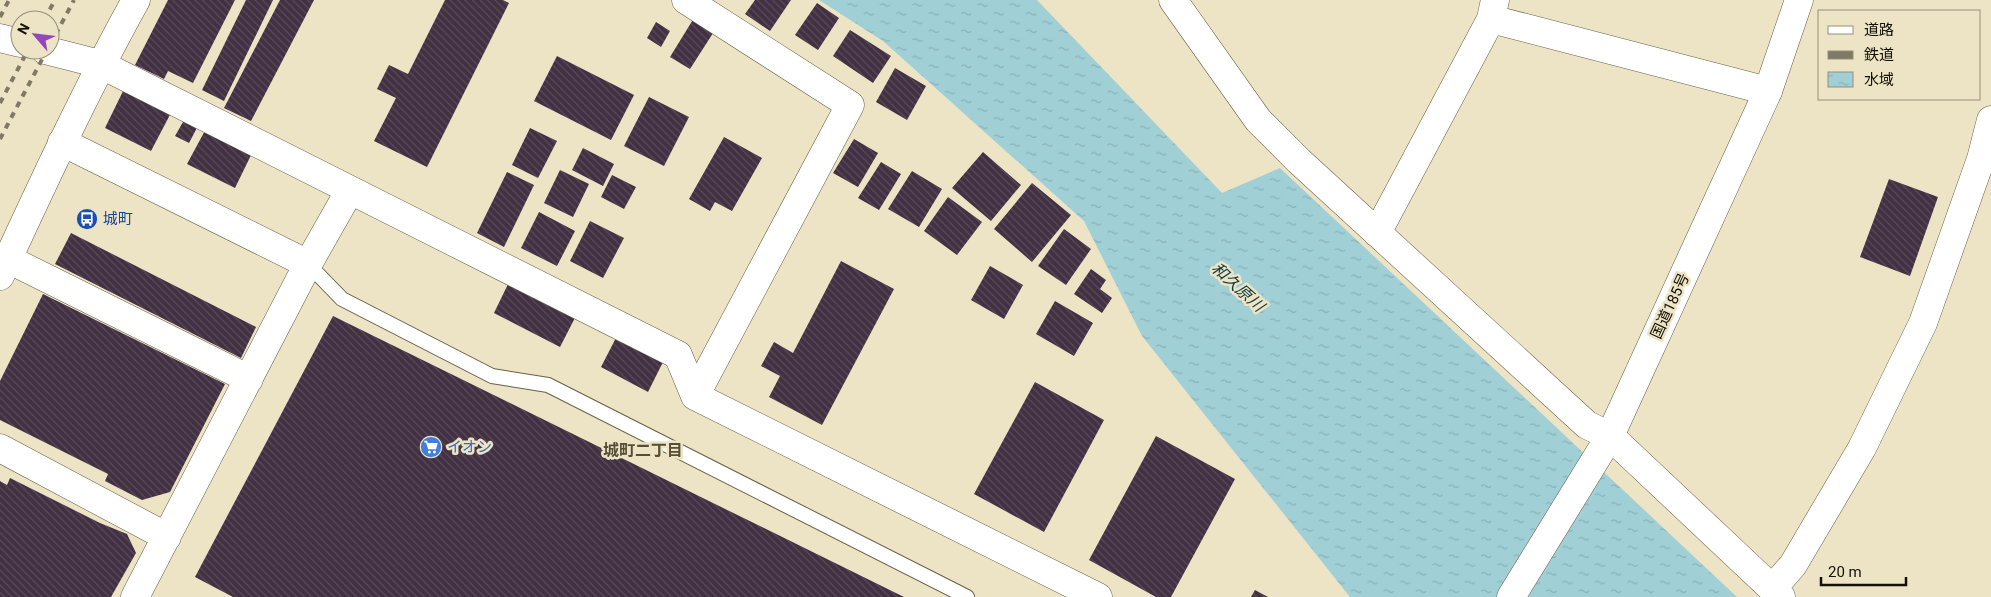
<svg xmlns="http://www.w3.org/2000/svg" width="1991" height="597" font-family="Roboto,'Noto Sans JP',sans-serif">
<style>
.water{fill:url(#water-ripples)}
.building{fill:url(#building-back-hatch)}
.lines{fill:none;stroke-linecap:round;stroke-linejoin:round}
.lane-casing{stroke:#685f45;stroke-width:16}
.street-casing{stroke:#685f45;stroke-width:29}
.secondary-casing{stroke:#685f45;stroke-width:29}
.highway-casing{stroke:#685f45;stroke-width:29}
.lane{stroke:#fff;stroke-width:14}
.street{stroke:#fff;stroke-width:28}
.secondary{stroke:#fff;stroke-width:28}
.highway{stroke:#fff;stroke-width:28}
.rail{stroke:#7f7965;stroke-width:4;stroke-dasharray:6 6;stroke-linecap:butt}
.labels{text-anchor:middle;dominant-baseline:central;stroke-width:5;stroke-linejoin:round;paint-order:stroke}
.transit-label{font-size:15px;fill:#164399;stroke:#ede4c6;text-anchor:start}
.street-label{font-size:15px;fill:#131006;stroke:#ede4c6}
.shop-label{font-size:15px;fill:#366cbe;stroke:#ede4c6;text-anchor:start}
.water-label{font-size:16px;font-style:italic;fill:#0e3b41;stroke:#ede4c6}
.neighbourhood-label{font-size:16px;font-weight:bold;fill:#554d34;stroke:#ede4c6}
</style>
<defs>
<pattern id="water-ripples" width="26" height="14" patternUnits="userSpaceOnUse" patternTransform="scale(1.25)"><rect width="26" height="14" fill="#a0cfd6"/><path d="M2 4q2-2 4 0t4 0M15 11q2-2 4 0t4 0" fill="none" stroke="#89b1b6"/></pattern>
<pattern id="building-back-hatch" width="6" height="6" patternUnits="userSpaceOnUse" patternTransform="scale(1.25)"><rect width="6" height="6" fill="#423043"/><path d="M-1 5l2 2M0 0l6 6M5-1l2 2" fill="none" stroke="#5a4b5a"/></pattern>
</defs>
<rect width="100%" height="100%" fill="#ede4c6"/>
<path class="water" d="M 819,0 L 1037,0 L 1222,193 L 1280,168 L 1737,597 L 1350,597 L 1142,336 L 1084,221 L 883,41 Z"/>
<path class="building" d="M 168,0 L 235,0 L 193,83 L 168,71 L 164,79 L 135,65 Z
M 246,0 L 273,0 L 224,101 L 202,90 Z
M 280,0 L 314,0 L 251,121 L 224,108 Z
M 445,0 L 503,0 L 509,3 L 427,167 L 374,141 L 396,98 L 377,89 L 389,65 L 408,74 Z
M 755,0 L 791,0 L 770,31 L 745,14 Z
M 817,3 L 839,18 L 818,50 L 795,35 Z
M 694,18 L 715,30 L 690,69 L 670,57 Z
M 656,22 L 670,31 L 661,47 L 647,38 Z
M 850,30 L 891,56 L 873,83 L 833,56 Z
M 557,56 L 634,95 L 611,140 L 534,101 Z
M 895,68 L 926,86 L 907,120 L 876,102 Z
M 126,85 L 173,109 L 151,151 L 105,128 Z
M 649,97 L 689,117 L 664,166 L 624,146 Z
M 187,115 L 200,122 L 189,143 L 175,136 Z
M 208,125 L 254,149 L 235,188 L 187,164 Z
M 530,128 L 557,141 L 538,178 L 512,165 Z
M 724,137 L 762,158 L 732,211 L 715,202 L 710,211 L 689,199 Z
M 854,139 L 878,153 L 858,187 L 833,173 Z
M 583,148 L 614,164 L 603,186 L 572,170 Z
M 983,152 L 1021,185 L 991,221 L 952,188 Z
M 881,162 L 901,174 L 879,210 L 858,198 Z
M 560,170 L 589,184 L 573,217 L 544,203 Z
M 912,171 L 942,189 L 919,227 L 888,209 Z
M 507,172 L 534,185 L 504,247 L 477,233 Z
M 612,175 L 636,187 L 624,209 L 601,197 Z
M 1889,179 L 1938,197 L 1910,276 L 1860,257 Z
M 1032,183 L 1071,215 L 1032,262 L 994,229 Z
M 948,197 L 982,222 L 957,255 L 924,231 Z
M 539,212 L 575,231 L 557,266 L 521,248 Z
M 590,221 L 624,238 L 603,278 L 570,261 Z
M 1064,229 L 1091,249 L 1066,285 L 1038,266 Z
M 71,233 L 256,327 L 241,358 L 55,264 Z
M 841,261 L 894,289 L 822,425 L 769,397 L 780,376 L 761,366 L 774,342 L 793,353 Z
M 990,266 L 1023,285 L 1004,319 L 971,300 Z
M 1091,269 L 1106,280 L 1100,289 L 1112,298 L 1102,313 L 1074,294 Z
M 511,278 L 578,312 L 560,347 L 494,313 Z
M 43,294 L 225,384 L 170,492 L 142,500 L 105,481 L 108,474 L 0,420 L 0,381 Z
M 1055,301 L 1093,323 L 1074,356 L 1036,334 Z
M 333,316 L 904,597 L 233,597 L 195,577 Z
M 619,332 L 666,356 L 648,392 L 601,367 Z
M 1035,382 L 1104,420 L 1044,532 L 974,494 Z
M 1156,436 L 1235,479 L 1171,597 L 1156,597 L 1089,560 Z
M 10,478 L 100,523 L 127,534 L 136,553 L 111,597 L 0,597 L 0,481 L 7,485 Z
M 1255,590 L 1268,597 L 1251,597 Z"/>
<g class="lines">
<g class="lane-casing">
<path id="lane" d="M 308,264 L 342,299 L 492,376 L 548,385 L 967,597"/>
</g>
<g class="street-casing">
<path id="street" d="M 686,0 L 850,105 L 695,396
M 1173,0 L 1258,120 L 1299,161 L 1587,425 L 1610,436 L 1781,597
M 1491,19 L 1768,91
M 0,38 L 20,43
M 45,50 L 100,64 L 678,355 L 695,396 L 1098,597
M 62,142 L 308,264
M 1377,233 L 1491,19 L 1495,0
M 8,259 L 249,379
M 0,448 L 167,537
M 1772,589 L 1793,565 L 1862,448 L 1923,323 L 1981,159 L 1991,120
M 135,597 L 308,264 L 350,190"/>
</g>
<g class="secondary-casing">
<path id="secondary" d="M 0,276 C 43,183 86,90 136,0"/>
</g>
<g class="highway-casing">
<path id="highway" d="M 1511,597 L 1610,436 L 1768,91 L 1799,0"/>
</g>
<use href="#lane" class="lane"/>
<use href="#street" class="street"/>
<use href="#secondary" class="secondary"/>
<use href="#highway" class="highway"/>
<path class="rail" d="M 0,17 L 9,0
M 44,20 L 55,0
M 50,45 L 74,0
M 0,103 L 28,50
M 0,139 L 47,50"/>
</g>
<defs>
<g id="bus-disc" transform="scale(1.125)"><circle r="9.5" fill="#1a4fb4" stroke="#ede4c6"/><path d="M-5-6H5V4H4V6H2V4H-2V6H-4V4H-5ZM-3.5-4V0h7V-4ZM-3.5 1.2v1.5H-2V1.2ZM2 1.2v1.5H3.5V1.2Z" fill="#fff"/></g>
<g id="supermarket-disc" transform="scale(1.125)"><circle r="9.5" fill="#3f7fe0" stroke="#ede4c6"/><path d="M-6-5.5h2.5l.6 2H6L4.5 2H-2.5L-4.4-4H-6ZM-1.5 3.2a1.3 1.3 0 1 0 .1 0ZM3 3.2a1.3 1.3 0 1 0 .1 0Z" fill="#fff"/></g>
</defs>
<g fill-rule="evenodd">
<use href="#bus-disc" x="87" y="219"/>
<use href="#supermarket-disc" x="431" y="447"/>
</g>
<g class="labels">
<g class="transit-label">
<text x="103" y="219">城町</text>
</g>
<g class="street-label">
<text transform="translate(1670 306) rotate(-65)">国道185号</text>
</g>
<g class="shop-label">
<text x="447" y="447">イオン</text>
</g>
<g class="water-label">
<text transform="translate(1238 287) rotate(42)">和久原川</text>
</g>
<g class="neighbourhood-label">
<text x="643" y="450">城町二丁目</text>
</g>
</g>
<rect x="1818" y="10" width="162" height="90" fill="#ede4c6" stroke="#968f79"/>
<rect x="1828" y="26" width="25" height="8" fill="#ffffff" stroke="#968f79"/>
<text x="1864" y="35" font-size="15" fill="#131006">道路</text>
<rect x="1828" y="51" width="25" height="8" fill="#7f7965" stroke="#968f79"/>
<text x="1864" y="60" font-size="15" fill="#131006">鉄道</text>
<rect x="1828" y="72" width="25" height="15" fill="url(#water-ripples)" stroke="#968f79"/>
<text x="1864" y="85" font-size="15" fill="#131006">水域</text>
<g transform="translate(35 35) rotate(298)"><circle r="24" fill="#ede4c6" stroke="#968f79"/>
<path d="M0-4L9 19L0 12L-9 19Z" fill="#9248ba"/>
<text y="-8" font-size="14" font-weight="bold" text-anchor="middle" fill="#131006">N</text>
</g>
<path d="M1821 577v8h85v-8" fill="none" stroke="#131006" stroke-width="2.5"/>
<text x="1828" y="577" font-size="15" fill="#131006" stroke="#ede4c6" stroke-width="4" paint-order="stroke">20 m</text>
</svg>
